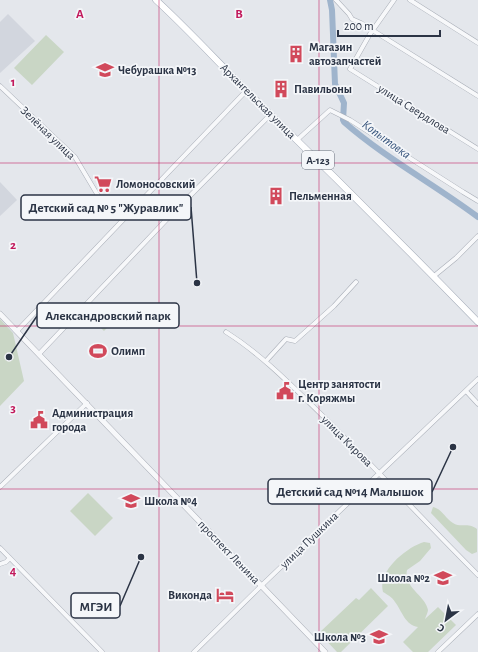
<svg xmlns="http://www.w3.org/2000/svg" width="478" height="652" font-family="'Alegreya Sans',sans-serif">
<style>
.built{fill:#d2d6de}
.green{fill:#c9d6c5}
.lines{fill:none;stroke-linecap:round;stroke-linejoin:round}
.river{stroke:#9fb4cc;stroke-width:6}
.minor-casing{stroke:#a9aeb7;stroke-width:5}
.tertiary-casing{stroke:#a9aeb7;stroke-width:6}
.primary-casing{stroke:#a3abb8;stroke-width:7}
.minor{stroke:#f7f8fa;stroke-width:4}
.tertiary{stroke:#f7f8fa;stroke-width:5}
.primary{stroke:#fff;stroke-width:6}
.grid{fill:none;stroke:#c2185b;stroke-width:1;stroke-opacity:0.55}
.labels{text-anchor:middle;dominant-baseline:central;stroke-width:3.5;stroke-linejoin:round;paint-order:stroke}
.shield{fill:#f4f6f9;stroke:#676e7b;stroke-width:1}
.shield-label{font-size:11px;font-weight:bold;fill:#2b3445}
.poi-label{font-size:12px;font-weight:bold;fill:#2b3445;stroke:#f4f6f9;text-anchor:start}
.street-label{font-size:12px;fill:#2b3445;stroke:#f4f6f9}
.water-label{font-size:13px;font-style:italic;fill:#34527a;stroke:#f4f6f9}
.grid-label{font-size:13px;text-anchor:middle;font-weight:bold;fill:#c2185b;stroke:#f4f6f9;stroke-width:3.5;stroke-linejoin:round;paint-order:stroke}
.leader{fill:none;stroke:#2b3445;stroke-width:1.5}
.callout-dot{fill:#2b3445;stroke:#f4f6f9;stroke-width:1.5}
.callout{fill:#f4f6f9;stroke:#2b3445;stroke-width:1.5}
.callout-label{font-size:13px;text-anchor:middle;font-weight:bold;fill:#2b3445}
</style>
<rect width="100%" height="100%" fill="#e4e7ec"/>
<path class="built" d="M 8,14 L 35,41 L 0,73 L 0,22 Z
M 0,182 L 17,200 L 0,216 Z"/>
<path class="green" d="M 46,35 L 64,52 L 32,85 L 14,68 Z
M 100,312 L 112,323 L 104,331 L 93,320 Z
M 0,319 L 13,333 L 24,381 L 0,406 Z
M 88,493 L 113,518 L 95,536 L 70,511 Z
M 433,507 C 442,509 445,518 453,523 C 460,528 468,522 477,529 L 477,552 L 472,554 L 466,550 L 431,513 Z
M 424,542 L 430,543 L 431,548 L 420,561 L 407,570 C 403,587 426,596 428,610 C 428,612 426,616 425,619 L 438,607 L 456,625 L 428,652 L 413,652 L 403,642 L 418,627 C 405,625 402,611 395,602 C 392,597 388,595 383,592 C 377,571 407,547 424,542 Z
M 371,588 L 388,606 L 341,652 L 337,652 L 319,633 L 356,598 L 359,600 Z"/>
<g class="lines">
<path class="river" d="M 330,0 L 332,10 L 335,84 L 344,103 L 343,120 L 344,122 C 385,158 434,184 478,217"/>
<g class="minor-casing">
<path id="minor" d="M 336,0 L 349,14 L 352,19 L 361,23 L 478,96
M 394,0 L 370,34 L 350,69 L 478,149
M 410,0 L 478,43
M 0,86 L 75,157 L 106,209 L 123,219
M 297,140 L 330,110 L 350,120 L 463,192 L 478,201
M 434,276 L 456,258 L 478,236
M 17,331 L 246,91
M 226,332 C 264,356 295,389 327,420 C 378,471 427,524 478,575
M 39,354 L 168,218 L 271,114
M 266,361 L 286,339 L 295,341 L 334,306 L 356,282
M 466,391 L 478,404
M 0,487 L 87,403
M 0,548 L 102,652
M 0,564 L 6,562 L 10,558
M 194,652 L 261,586 L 478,379
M 438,652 L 478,614"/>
</g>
<g class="tertiary-casing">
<path id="tertiary" d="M 0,314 L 325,652"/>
</g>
<g class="primary-casing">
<path id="primary" d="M 156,0 C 192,33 224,69 259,103 C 333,175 406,248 478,322"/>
</g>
<use href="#minor" class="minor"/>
<use href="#tertiary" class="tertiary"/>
<use href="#primary" class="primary"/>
</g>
<path class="grid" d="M 159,0 L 159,652M 319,0 L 319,652M 0,163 L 478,163M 0,326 L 478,326M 0,489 L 478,489"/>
<defs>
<g id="building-bare" transform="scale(1.38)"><path d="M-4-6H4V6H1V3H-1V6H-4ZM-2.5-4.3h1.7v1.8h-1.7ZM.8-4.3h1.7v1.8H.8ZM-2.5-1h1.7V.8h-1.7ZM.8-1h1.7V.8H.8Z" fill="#d1495b" stroke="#f4f6f9" stroke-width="2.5" paint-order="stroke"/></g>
<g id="school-bare" transform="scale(1.38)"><path d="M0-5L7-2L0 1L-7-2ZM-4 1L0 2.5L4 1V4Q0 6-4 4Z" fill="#d1495b" stroke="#f4f6f9" stroke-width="2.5" paint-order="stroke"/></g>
<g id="supermarket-bare" transform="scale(1.38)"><path d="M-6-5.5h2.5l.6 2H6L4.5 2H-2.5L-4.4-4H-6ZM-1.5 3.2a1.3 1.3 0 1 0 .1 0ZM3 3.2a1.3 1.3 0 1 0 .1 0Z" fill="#d1495b" stroke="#f4f6f9" stroke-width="2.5" paint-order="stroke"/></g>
<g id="stadium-bare" transform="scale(1.38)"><path d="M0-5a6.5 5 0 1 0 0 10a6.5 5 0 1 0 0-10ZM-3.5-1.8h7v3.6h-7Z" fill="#d1495b" stroke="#f4f6f9" stroke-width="2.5" paint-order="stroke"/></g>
<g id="civic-bare" transform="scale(1.38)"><path d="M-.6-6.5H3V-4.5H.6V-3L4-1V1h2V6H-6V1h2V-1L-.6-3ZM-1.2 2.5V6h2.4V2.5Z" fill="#d1495b" stroke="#f4f6f9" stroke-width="2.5" paint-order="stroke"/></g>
<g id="hotel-bare" transform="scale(1.38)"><path d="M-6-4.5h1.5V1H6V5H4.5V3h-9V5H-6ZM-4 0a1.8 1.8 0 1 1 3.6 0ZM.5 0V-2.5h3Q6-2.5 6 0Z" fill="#d1495b" stroke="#f4f6f9" stroke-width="2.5" paint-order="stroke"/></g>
</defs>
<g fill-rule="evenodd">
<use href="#building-bare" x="296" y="54"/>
<use href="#school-bare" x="105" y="70"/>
<use href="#building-bare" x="281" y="89"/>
<use href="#supermarket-bare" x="103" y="184"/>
<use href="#building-bare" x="276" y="196"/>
<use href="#stadium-bare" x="98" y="351"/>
<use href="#civic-bare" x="285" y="391"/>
<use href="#civic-bare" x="39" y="420"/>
<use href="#school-bare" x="131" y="501"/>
<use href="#school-bare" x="443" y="578"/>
<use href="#hotel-bare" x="225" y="595"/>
<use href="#school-bare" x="379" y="637"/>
</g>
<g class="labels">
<rect class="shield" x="302" y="151" width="32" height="18" rx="3"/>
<g class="shield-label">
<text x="318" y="160">А-123</text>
</g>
<g class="poi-label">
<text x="309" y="47">Магазин<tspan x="309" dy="14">автозапчастей</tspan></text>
<text x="118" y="70">Чебурашка №13</text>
<text x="294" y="89">Павильоны</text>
<text x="116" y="184">Ломоносовский</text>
<text x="289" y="196">Пельменная</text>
<text x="111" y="351">Олимп</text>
<text x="298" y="384">Центр занятости<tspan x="298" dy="14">г. Коряжмы</tspan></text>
<text x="52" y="413">Администрация<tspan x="52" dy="14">города</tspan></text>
<text x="144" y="501">Школа №4</text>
<text x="430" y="578" text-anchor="end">Школа №2</text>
<text x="212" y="595" text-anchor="end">Виконда</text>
<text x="366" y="637" text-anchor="end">Школа №3</text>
</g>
<g class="street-label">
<text transform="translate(258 101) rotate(45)">Архангельская улица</text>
<text transform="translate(414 109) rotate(32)">улица Свердлова</text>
<text transform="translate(48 133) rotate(44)">Зелёная улица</text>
<text transform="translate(347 441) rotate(45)">улица Кирова</text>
<text transform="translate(309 540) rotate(-44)">улица Пушкина</text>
<text transform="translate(229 552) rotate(46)">проспект Ленина</text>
</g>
<g class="water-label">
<text transform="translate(386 140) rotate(36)">Копытовка</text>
</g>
</g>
<g class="grid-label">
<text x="80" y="18">A</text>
<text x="239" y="18">B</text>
<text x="13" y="86">1</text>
<text x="13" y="249">2</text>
<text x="13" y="412">3</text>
<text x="13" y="575">4</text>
</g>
<path class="leader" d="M197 283L191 207M9 357L37 316M453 447L432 492M141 557L120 606"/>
<g class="callout-dot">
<circle cx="197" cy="283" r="4"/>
<circle cx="9" cy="357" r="4"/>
<circle cx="453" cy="447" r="4"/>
<circle cx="141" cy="557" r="4"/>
</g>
<g class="callout">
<rect x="21" y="195" width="170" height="25" rx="4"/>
<rect x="37" y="303" width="142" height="25" rx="4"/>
<rect x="268" y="479" width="164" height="25" rx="4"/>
<rect x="71" y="593" width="49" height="25" rx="4"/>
</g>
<g class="callout-label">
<text x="106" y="212">Детский сад № 5 "Журавлик"</text>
<text x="108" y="320">Александровский парк</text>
<text x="350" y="496">Детский сад №14 Малышок</text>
<text x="96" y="611">МГЭИ</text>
</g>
<g transform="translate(446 620) rotate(212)" stroke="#f4f6f9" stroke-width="3" paint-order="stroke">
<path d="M0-3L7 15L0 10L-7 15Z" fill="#2b3445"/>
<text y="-6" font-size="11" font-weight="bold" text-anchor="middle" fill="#2b3445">С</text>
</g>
<path d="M338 30v6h102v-6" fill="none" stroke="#2b3445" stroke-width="2"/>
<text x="344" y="30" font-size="12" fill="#2b3445" stroke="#f4f6f9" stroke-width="3" paint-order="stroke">200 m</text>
</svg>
